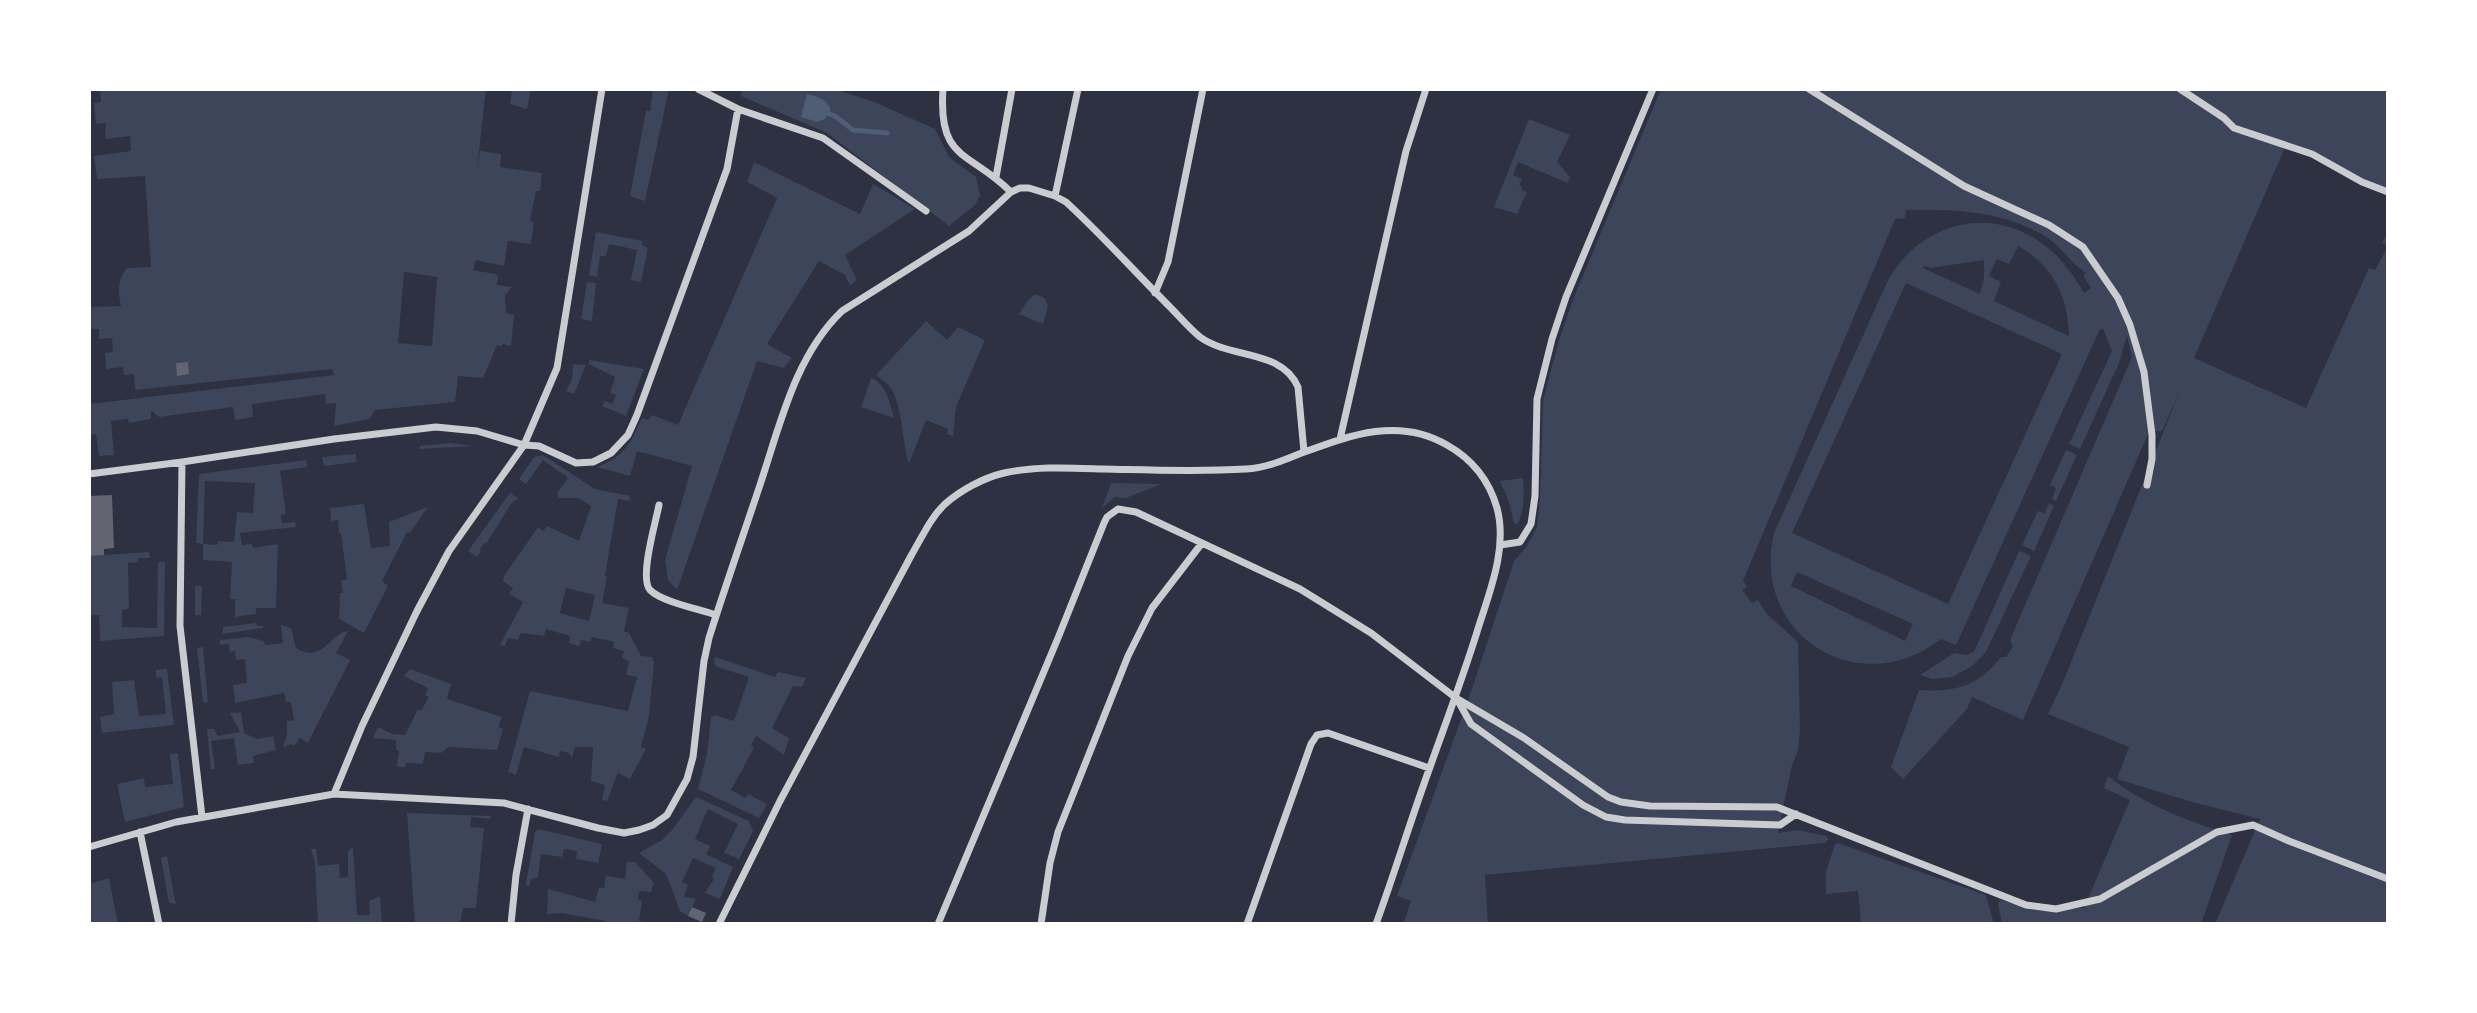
<svg xmlns="http://www.w3.org/2000/svg" width="2477" height="1013" font-family="'PT Sans',sans-serif">
<style>
.green{fill:#3c4559;fill-rule:evenodd}
.water{fill:#4f5d75}
.lines{fill:none;stroke-linecap:round;stroke-linejoin:round}
.stream{stroke:#4f5d75;stroke-width:5}
.building{fill:#626471}
.minor{stroke:#caccd0;stroke-width:7}
</style>
<rect width="100%" height="100%" fill="#2d3142"/>
<path class="green" d="M 100,89 L 486,89 L 477,169 L 480,151 L 501,154 L 500,167 L 542,173 L 540,191 L 536,191 L 530,221 L 534,222 L 531,244 L 508,241 L 504,266 L 476,260 L 473,270 L 495,274 L 498,276 L 497,285 L 512,287 L 505,295 L 506,313 L 514,315 L 511,346 L 503,344 L 502,346 L 497,345 L 483,378 L 458,376 L 455,402 L 375,410 L 369,419 L 334,426 L 336,403 L 326,404 L 325,394 L 252,404 L 253,417 L 235,420 L 233,407 L 159,417 L 151,410 L 151,419 L 129,423 L 128,419 L 111,421 L 114,455 L 99,456 L 96,434 L 89,435 L 89,404 L 334,375 L 332,369 L 135,390 L 134,374 L 124,375 L 123,367 L 106,369 L 105,353 L 113,352 L 112,338 L 99,339 L 99,329 L 89,329 L 89,307 L 121,306 C 118,291 117,281 127,268 L 151,267 L 145,176 L 97,179 L 94,156 L 131,151 L 130,136 L 105,139 L 106,123 L 96,124 L 94,103 L 101,102 ZM 404,272 L 437,277 L 432,346 L 398,343 Z
M 512,89 L 531,89 L 527,109 L 510,104 Z
M 653,89 L 669,89 L 645,201 L 630,196 L 646,111 L 650,111 Z
M 742,89 L 834,89 L 872,101 L 935,129 L 949,157 L 976,177 L 980,196 L 975,205 L 949,226 L 827,133 L 741,96 Z
M 1661,89 L 2388,89 L 2388,192 L 2286,145 L 2194,358 L 2306,408 L 2369,268 L 2375,270 L 2388,246 L 2382,243 L 2388,232 L 2388,924 L 2215,924 L 2260,819 L 2192,802 L 2117,779 L 2129,747 L 2048,714 L 2063,682 L 2179,393 L 2162,431 L 2149,432 L 2023,720 L 1972,697 L 1967,709 L 1903,779 L 1891,767 L 1919,690 C 1955,692 1978,687 2001,657 L 2006,657 L 2013,646 L 2010,640 L 2132,357 L 2127,336 L 2119,363 L 2080,449 L 2069,444 L 2112,351 L 2103,329 L 2100,329 L 1956,645 L 1941,639 C 1859,703 1750,635 1774,533 L 1889,278 C 1922,223 1989,204 2043,244 C 2061,257 2074,276 2084,293 L 2091,288 L 2083,275 L 2086,273 C 2070,263 2061,246 2045,236 C 2002,211 1954,209 1906,210 L 1905,218 L 1895,219 L 1743,581 L 1747,587 L 1742,590 L 1752,603 L 1758,600 L 1767,614 L 1798,642 L 1800,730 L 1798,751 L 1792,765 L 1778,833 L 1797,830 L 1827,836 L 1828,840 L 1825,843 L 1485,875 L 1488,924 L 1403,924 L 1411,901 L 1397,896 L 1472,689 L 1514,561 L 1527,546 L 1537,527 L 1540,499 L 1543,400 L 1559,340 L 1574,297 ZM 2018,246 C 2053,266 2068,296 2069,336 L 1994,301 L 2001,282 L 1989,276 L 1997,259 L 2009,264 ZM 1984,260 L 1984,278 L 1980,294 L 1923,268 L 1925,266 L 1930,268 ZM 1906,283 L 2062,354 L 1948,604 L 1792,533 ZM 1797,572 L 1913,624 L 1905,641 L 1791,586 Z
M 1529,119 L 1570,135 L 1557,162 L 1570,177 L 1568,183 L 1518,162 L 1513,175 L 1522,179 L 1519,185 L 1522,186 L 1522,190 L 1527,192 L 1517,214 L 1494,207 Z
M 754,162 L 860,214 L 873,184 L 915,209 L 845,255 L 857,280 L 850,286 L 845,275 L 819,261 L 767,344 L 792,358 L 784,368 L 757,361 L 677,590 L 668,580 L 665,560 L 692,466 L 637,451 L 630,476 L 597,467 C 624,457 631,443 642,418 L 648,420 L 652,415 L 678,425 L 777,198 L 747,182 Z
M 596,232 L 642,241 L 642,245 L 648,248 L 641,282 L 631,280 L 637,250 L 609,244 L 606,256 L 600,256 L 597,277 L 589,275 Z
M 587,282 L 596,283 L 592,321 L 581,319 Z
M 1036,294 L 1044,298 L 1048,305 L 1043,324 L 1019,314 L 1029,299 Z
M 926,321 L 947,340 L 958,327 L 985,340 L 956,407 L 953,436 L 947,434 L 948,429 L 926,420 L 909,464 C 902,441 903,411 892,390 C 889,384 881,379 876,375 Z
M 589,360 L 644,369 L 626,416 L 602,406 L 605,401 L 612,404 L 616,395 L 610,393 L 615,377 L 589,364 Z
M 573,364 L 586,365 L 574,394 L 566,391 L 572,379 Z
M 871,378 C 887,384 890,403 894,418 L 861,407 Z
M 450,443 L 473,446 L 420,449 L 420,446 Z
M 2066,450 L 2077,455 L 2056,501 L 2052,499 L 2056,488 L 2050,485 Z
M 356,454 L 356,462 L 324,466 L 322,457 Z
M 543,455 L 595,489 L 630,496 L 629,501 L 618,499 L 605,575 L 607,577 L 602,603 L 629,608 L 624,631 L 629,633 L 641,656 L 652,657 L 654,662 L 649,716 L 641,747 L 646,749 L 630,779 L 618,773 L 607,801 L 602,800 L 605,785 L 591,781 L 593,747 L 575,747 L 572,758 L 569,753 L 560,751 L 559,757 L 524,747 L 516,775 L 508,772 L 530,691 L 628,711 L 637,677 L 626,675 L 629,661 L 622,658 L 624,651 L 613,648 L 614,642 L 592,637 L 590,642 L 581,640 L 579,646 L 569,643 L 570,636 L 546,629 L 544,636 L 521,633 L 518,640 L 508,638 L 505,646 L 500,645 L 523,602 L 509,594 L 513,588 L 503,581 L 504,576 L 538,527 L 543,531 L 547,526 L 579,541 L 591,506 L 578,498 L 558,498 L 557,493 L 568,478 L 543,460 L 526,484 L 519,479 L 534,457 ZM 566,588 L 595,595 L 589,621 L 560,613 Z
M 306,460 L 307,467 L 280,471 L 286,514 L 281,515 L 282,523 L 295,522 L 296,527 L 240,533 L 242,545 L 252,544 L 253,548 L 278,544 L 276,608 L 256,608 L 256,614 L 235,617 L 235,599 L 230,599 L 232,562 L 203,560 L 203,544 L 196,543 L 199,474 ZM 205,481 L 255,483 L 253,513 L 237,512 L 234,542 L 218,541 L 217,545 L 203,544 Z
M 1523,478 C 1524,493 1525,512 1517,525 L 1514,523 L 1509,502 L 1500,481 Z
M 1111,483 L 1160,484 L 1161,484 L 1126,498 L 1115,497 L 1102,508 Z
M 510,493 L 518,498 L 511,504 L 486,544 L 484,543 L 480,549 L 481,551 L 477,557 L 468,551 Z
M 2049,503 L 2054,506 L 2034,551 L 2022,545 L 2038,511 L 2045,513 Z
M 364,504 L 371,548 L 390,546 L 389,522 L 428,507 L 410,533 L 407,532 L 382,581 L 388,586 L 364,633 L 339,619 L 340,593 L 343,593 L 341,581 L 347,579 L 341,533 L 339,533 L 338,520 L 331,521 L 330,508 Z
M 2019,551 L 2031,556 L 1986,652 L 1971,667 L 1952,677 L 1932,679 L 1920,675 L 1954,653 L 1966,655 L 1974,652 Z
M 149,552 L 150,558 L 138,558 L 138,562 L 128,563 L 129,609 L 122,610 L 122,627 L 157,628 L 158,562 L 165,562 L 164,636 L 100,641 L 99,615 L 89,615 L 89,556 Z
M 195,586 L 202,586 L 201,615 L 195,615 Z
M 256,623 L 257,626 L 263,626 L 263,628 L 223,634 L 223,627 Z
M 281,625 L 291,628 L 296,648 C 323,664 329,634 348,631 L 336,653 L 350,660 L 308,743 L 300,738 L 294,746 L 292,744 L 283,747 L 287,735 L 287,721 L 294,720 L 291,702 L 286,702 L 284,693 L 235,703 L 233,685 L 247,683 L 245,659 L 236,660 L 235,651 L 230,652 L 229,644 L 220,645 L 220,640 L 248,637 L 264,641 L 265,645 L 283,643 Z
M 203,647 L 208,702 L 203,703 L 197,648 Z
M 715,657 L 775,677 L 778,672 L 806,678 L 802,687 L 793,686 L 772,728 L 789,738 L 784,755 L 756,736 L 751,745 L 754,748 L 731,790 L 745,798 L 748,794 L 767,804 L 759,818 L 698,789 L 707,754 L 711,717 L 715,715 L 734,721 L 749,677 L 717,667 L 714,663 Z
M 167,669 L 174,725 L 102,733 L 100,717 L 114,714 L 112,682 L 134,680 L 139,716 L 166,714 L 162,677 L 156,678 L 156,670 Z
M 410,669 L 451,684 L 447,699 L 502,717 L 498,727 L 503,729 L 497,750 L 448,747 L 441,753 L 425,752 L 423,764 L 406,763 L 405,767 L 397,767 L 399,751 L 396,750 L 396,740 L 373,738 L 378,727 L 392,734 L 405,735 L 418,709 L 421,711 L 429,697 L 425,695 L 428,688 L 404,676 Z
M 241,712 L 244,733 L 257,739 L 273,736 L 276,750 L 253,756 L 254,763 L 238,765 L 234,738 L 211,741 L 215,769 L 211,769 L 207,729 L 214,729 L 218,736 L 240,732 L 230,713 Z
M 178,753 L 184,807 L 125,822 L 117,784 L 144,778 L 145,787 L 173,784 L 170,754 Z
M 2108,776 C 2144,805 2188,821 2232,835 L 2201,924 L 2002,924 L 1998,903 L 2000,900 L 2042,911 L 2084,908 L 2130,800 L 2104,788 Z
M 696,797 L 749,821 L 753,831 L 739,859 L 724,853 L 738,824 L 708,809 L 695,839 L 710,846 L 706,854 L 733,867 L 720,899 L 705,893 L 714,879 L 712,877 L 716,868 L 693,858 L 682,882 L 688,885 L 684,897 L 696,899 L 688,916 L 680,911 L 666,874 L 639,853 L 662,840 L 672,830 Z
M 407,813 L 491,816 L 490,819 L 471,817 L 470,827 L 484,828 L 476,908 L 463,908 L 460,924 L 415,924 Z
M 539,829 L 602,844 L 598,863 L 576,859 L 577,851 L 564,849 L 562,857 L 541,854 L 538,877 L 531,879 L 529,887 L 526,884 L 527,878 L 535,832 Z
M 1838,843 L 1986,895 L 1994,924 L 1861,924 L 1858,891 L 1826,894 L 1826,871 L 1835,844 Z
M 351,848 L 353,848 L 357,915 L 370,915 L 369,901 L 380,896 L 382,924 L 318,924 L 315,864 L 311,849 L 316,849 L 318,866 L 339,864 L 340,878 L 348,877 L 348,851 Z
M 167,856 L 175,901 L 176,904 L 169,903 L 161,858 Z
M 627,862 L 635,862 L 654,883 L 651,892 L 639,891 L 638,900 L 642,901 L 639,921 L 654,924 L 606,924 L 606,921 L 561,913 L 547,914 L 548,889 L 595,902 L 599,887 L 604,888 L 606,876 L 625,879 Z
M 109,878 L 118,924 L 90,924 L 89,884 Z"/>
<path class="water" d="M 807,94 C 818,97 827,99 831,110 L 825,119 L 817,122 L 801,117 Z"/>
<g class="lines">
<path class="stream" d="M 826,113 L 835,116 L 853,130 L 887,133"/>
</g>
<path class="building" d="M 188,362 L 189,374 L 177,376 L 176,363 Z
M 112,495 L 114,548 L 104,549 L 104,555 L 89,556 L 89,496 Z
M 692,907 L 706,913 L 702,922 L 688,916 Z"/>
<g class="lines">
<path class="minor" d="M 698,89 L 738,109 L 823,138 L 926,211
M 943,89 C 938,162 969,150 1011,192
M 1809,89 L 1964,186 L 2049,225 L 2083,247 L 2118,298 L 2130,325 L 2144,372 L 2152,435 L 2152,459 L 2147,485
M 2180,89 L 2224,118 L 2234,128 L 2312,154 L 2362,182 L 2388,192
M 996,177 L 1012,89
M 1055,196 L 1078,89
M 1155,293 L 1168,262 L 1203,89
M 1340,439 L 1406,151 L 1426,89
M 182,462 L 180,626 L 202,817
M 89,474 L 182,462 L 334,439 L 436,427 L 477,431 L 524,445 L 539,446 L 576,463 L 593,462 L 611,453 L 628,435 L 637,415 L 727,169 L 738,109
M 659,505 C 656,521 639,578 650,590 C 662,602 699,609 716,615
M 1500,545 L 1520,542 L 1531,524 L 1535,496 L 1537,399 L 1552,339 L 1566,297 L 1653,89
M 1457,699 L 1471,724 L 1583,805 L 1606,817 L 1625,820 L 1780,825 L 1796,814
M 334,794 L 362,726 L 417,611 L 449,551 L 524,445 L 557,368 L 602,89
M 140,832 L 159,924
M 89,847 L 176,822 L 334,794 L 504,803 L 598,828 L 624,833 L 639,830 L 653,825 L 667,815 L 687,779 L 693,757 L 704,661 L 709,638 C 725,587 743,536 760,485 C 780,425 795,356 842,311 L 969,231 L 1011,192 L 1020,188 L 1029,188 L 1055,196 L 1066,202 C 1102,235 1135,272 1169,306 C 1179,316 1189,328 1200,337 C 1230,359 1282,349 1298,387 L 1304,452
M 511,924 L 516,875 L 528,809
M 719,924 L 780,801 L 912,554 C 922,537 931,517 945,504 C 961,490 983,478 1004,473 C 1036,466 1070,468 1103,469 C 1151,470 1198,472 1246,469 C 1265,468 1282,461 1299,454 C 1348,436 1398,416 1447,445 C 1472,459 1489,480 1497,508 C 1508,549 1489,593 1477,632 C 1463,677 1446,722 1430,767 C 1411,819 1395,872 1376,924
M 938,924 L 1058,638 L 1104,523 L 1107,517 L 1118,509 L 1136,512 L 1300,589 L 1371,633 L 1456,698 L 1524,738 L 1608,797 L 1621,802 L 1650,806 L 1777,807 L 2026,905 L 2056,909 L 2100,899 L 2217,832 L 2253,825 L 2289,841 L 2388,879
M 1041,924 L 1050,863 L 1058,832 L 1128,656 L 1152,608 L 1202,543
M 1247,924 L 1311,744 L 1317,735 L 1328,733 L 1429,768"/>
</g>
<rect width="2477" height="1013" fill="none" stroke="#ffffff" stroke-width="182"/>
</svg>
